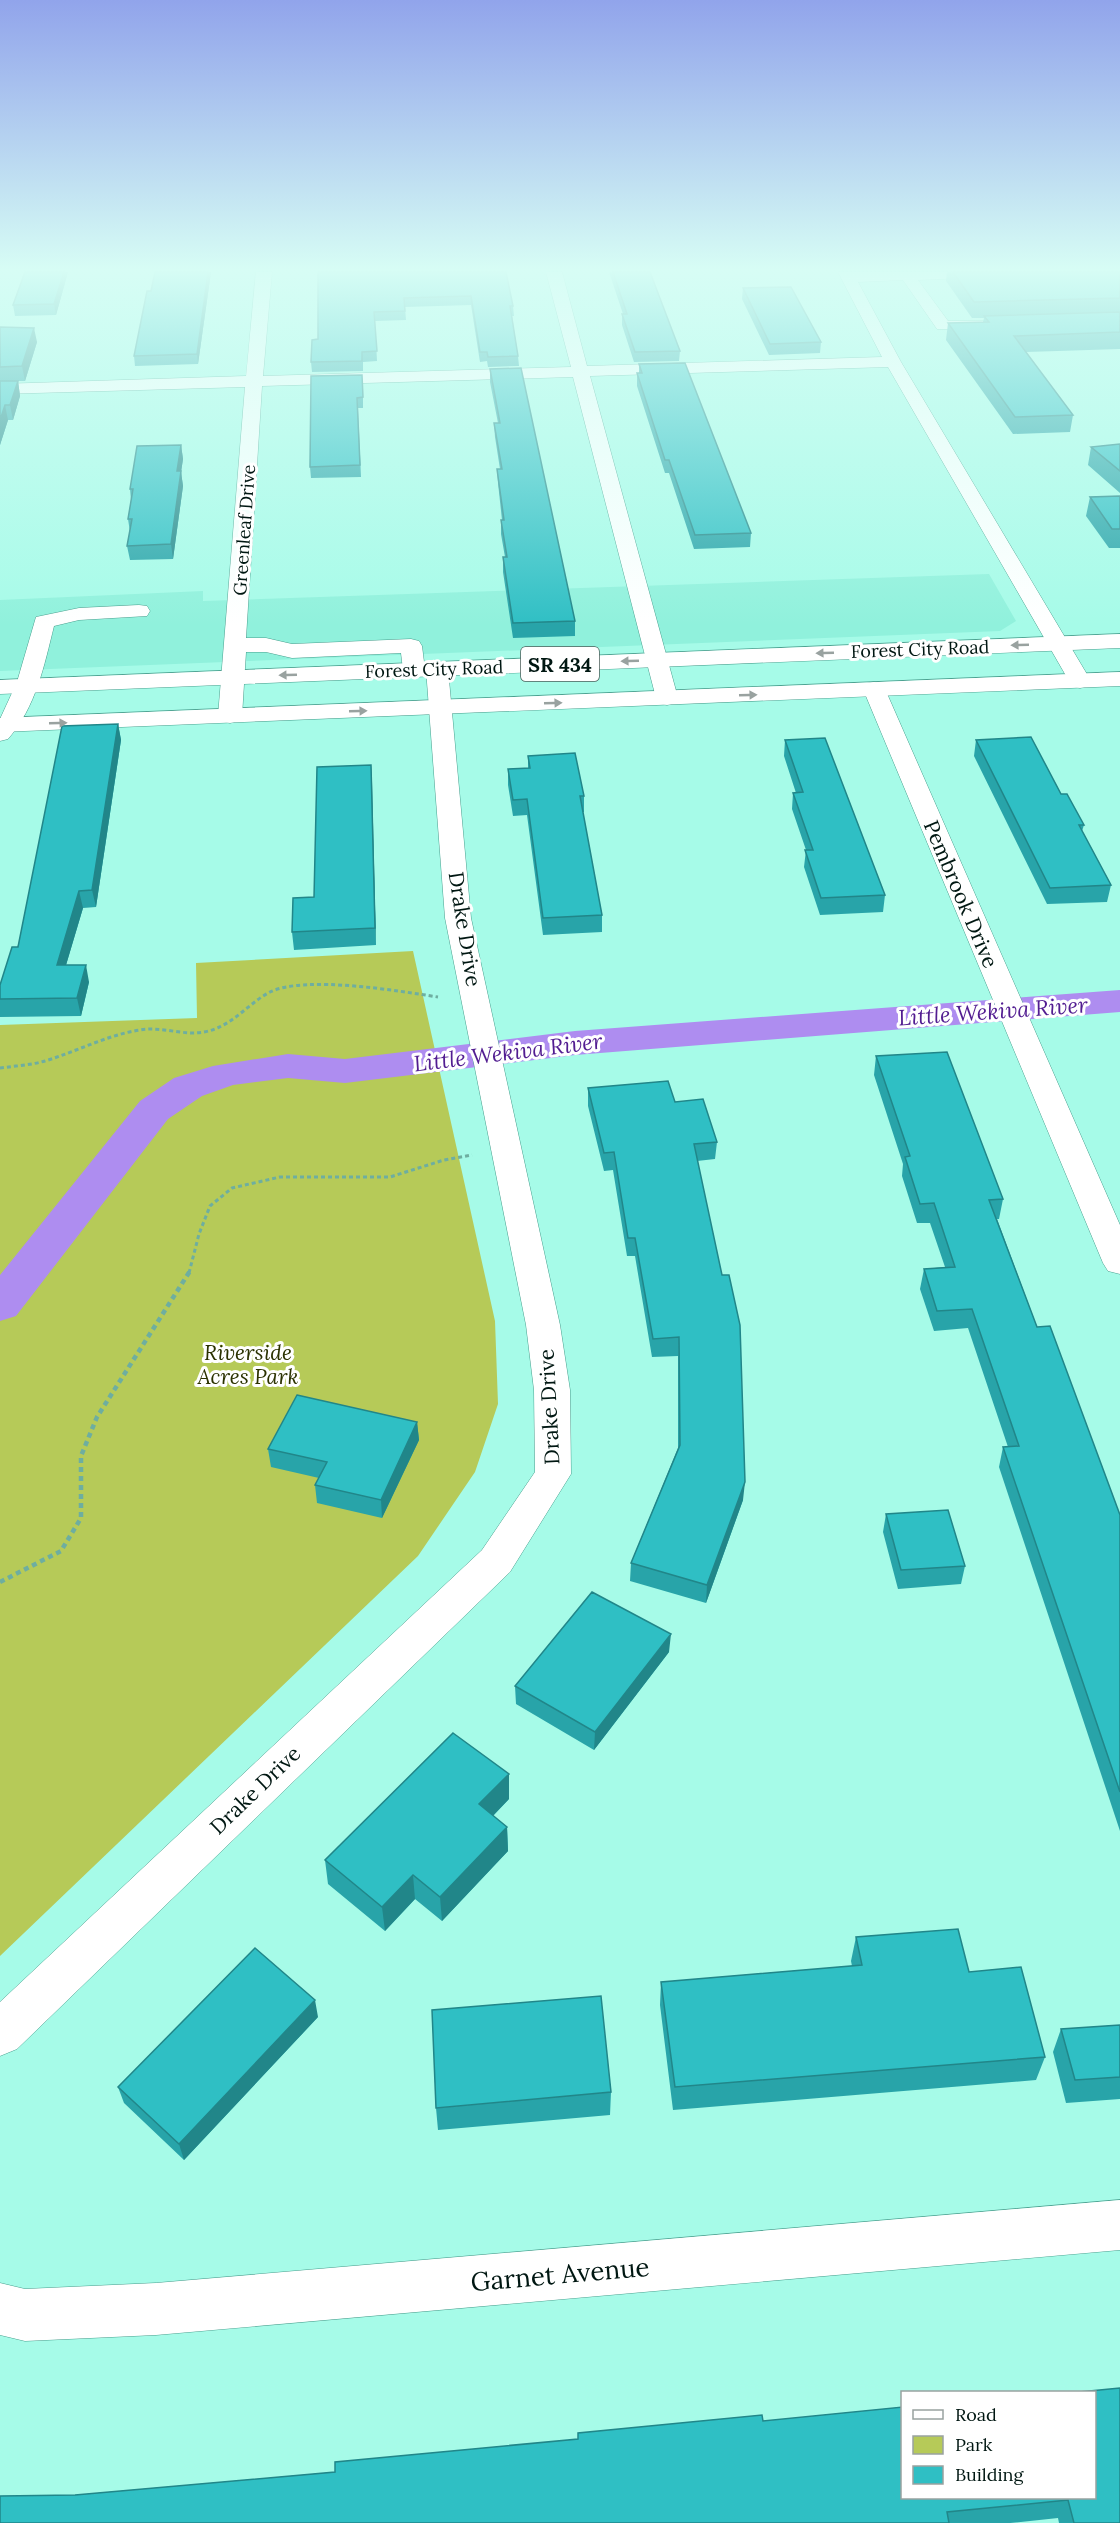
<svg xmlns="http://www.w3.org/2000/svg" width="1120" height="2523" font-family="Lora,serif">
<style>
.built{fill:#90f1dc}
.green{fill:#b6ca58}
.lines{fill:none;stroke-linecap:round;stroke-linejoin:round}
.canal{fill:#ae8df0;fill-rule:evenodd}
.minor-casing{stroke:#499f8e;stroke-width:1}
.major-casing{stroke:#499f8e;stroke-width:1}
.path-far1{stroke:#6eaea0;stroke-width:3;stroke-dasharray:4 3;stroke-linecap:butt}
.path{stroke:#6eaea0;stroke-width:4.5;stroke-dasharray:5 4;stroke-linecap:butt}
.minor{fill:#fff;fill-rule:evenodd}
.major{fill:#fff;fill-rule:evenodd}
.wall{fill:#28a4a9}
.shaded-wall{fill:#218689}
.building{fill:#2fbfc4;stroke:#218689;stroke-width:1.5}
.oneway{fill:#99a2a0}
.labels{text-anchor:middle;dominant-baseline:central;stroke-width:6;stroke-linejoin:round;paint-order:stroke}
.far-street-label{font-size:18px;fill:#001712;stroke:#fff}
.shield{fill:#fff;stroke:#4c5d59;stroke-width:1.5}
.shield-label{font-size:20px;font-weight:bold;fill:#001712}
.street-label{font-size:21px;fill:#001712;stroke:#fff}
.park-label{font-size:21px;font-style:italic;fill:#2b3200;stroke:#fff}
.water-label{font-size:22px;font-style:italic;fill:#521d91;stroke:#fff}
.near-street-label{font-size:26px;fill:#001712;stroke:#fff}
</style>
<rect width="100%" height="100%" fill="#a6fbe8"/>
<path class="built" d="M 989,574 L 1016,621 L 1000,631 L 0,671 L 0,600 L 203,591 L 203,601 Z"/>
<path class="green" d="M 413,951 L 495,1321 L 498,1404 L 475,1472 L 418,1556 L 0,1956 L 0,1025 L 197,1018 L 196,963 Z"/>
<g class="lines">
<path class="canal" d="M 1120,990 L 1120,1012 L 575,1055 L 345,1083 L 288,1078 L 233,1085 L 202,1096 L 168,1119 L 16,1316 L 0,1321 L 0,1275 L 140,1101 L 174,1078 L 213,1066 L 288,1054 L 345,1059 L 575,1031 Z"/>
<g class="minor-casing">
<path id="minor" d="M 256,272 L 272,272 L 263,376 L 571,367 L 546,272 L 562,272 L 587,366 L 882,357 L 838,272 L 995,272 L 988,277 L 918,280 L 948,321 L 998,321 L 1000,324 L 992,329 L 937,329 L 903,280 L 858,282 L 901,362 L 1091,681 L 1088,686 L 1080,688 L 1072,686 L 1069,681 L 888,367 L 590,376 L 678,698 L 675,703 L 667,705 L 659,703 L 656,698 L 573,377 L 262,386 L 246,638 L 266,638 L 292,644 L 411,639 L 419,641 L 422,646 L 425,670 L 422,675 L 414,677 L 406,675 L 403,670 L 401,653 L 292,658 L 266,652 L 246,652 L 242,716 L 238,721 L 230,723 L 222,721 L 218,716 L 245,387 L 0,394 L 0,384 L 246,376 Z
M 139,605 L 147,606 L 150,611 L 147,616 L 79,620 L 54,626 C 44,666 36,707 8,739 L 0,741 L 0,719 L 17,682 L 36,617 L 79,608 Z
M 437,662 L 445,664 L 448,669 L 471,918 L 560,1325 L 570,1390 L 571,1474 L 510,1572 L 17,2049 L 0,2056 L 0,2002 L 482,1550 L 535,1472 L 534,1390 L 526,1325 L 445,918 L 426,669 L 429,664 Z
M 874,682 L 882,684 L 885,689 L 1120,1225 L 1120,1274 L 1108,1271 L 1103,1263 L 863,689 L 866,684 Z
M 1120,2200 L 1120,2250 L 156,2335 L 25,2341 L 0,2335 L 0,2283 L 25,2289 L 156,2283 Z"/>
</g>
<g class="major-casing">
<path id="major" d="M 1120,634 L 1120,648 L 0,694 L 0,680 Z
M 1120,672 L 1120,686 L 0,732 L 0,718 Z"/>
</g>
<path class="path-far1" d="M 0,1068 C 15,1066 31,1065 45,1061 C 78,1051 107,1035 140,1030 C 161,1026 184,1036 204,1032 C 232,1027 247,1004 270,992 C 305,975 399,991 438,997
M 189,1273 L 199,1234 L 210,1206 L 232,1188 L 280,1177 L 390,1177 L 444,1160 L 472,1155"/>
<path class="path" d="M 0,1582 L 61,1551 L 81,1518 L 81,1456 L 97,1417 L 190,1271"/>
<use href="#minor" class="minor"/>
<use href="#major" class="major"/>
</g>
<path class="wall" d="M 25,272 L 68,272 L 56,315 L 15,316 L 13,305 Z
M 211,272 L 198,364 L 135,366 L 134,356 L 151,291 Z
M 318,272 L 506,272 L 513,306 L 514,316 L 512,316 L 518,356 L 519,366 L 488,367 L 487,361 L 480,362 L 471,305 L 405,307 L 406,320 L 375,321 L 377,361 L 363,362 L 363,371 L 312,372 L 311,362 L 318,339 Z
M 609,272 L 650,272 L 680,351 L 679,361 L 634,362 L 622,325 L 622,314 L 623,314 Z
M 947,272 L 1120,272 L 1120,349 L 1026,352 L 1073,415 L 1070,432 L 1013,434 L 946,340 L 948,323 L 983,322 L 984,318 L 972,318 L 946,281 Z
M 743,288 L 821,342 L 820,353 L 769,355 L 742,299 Z
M 0,327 L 37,342 L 25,381 L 18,381 L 20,396 L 13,420 L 8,420 L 0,445 Z
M 639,364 L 751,533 L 750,547 L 694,549 L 669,473 L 665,473 L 637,386 L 637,373 L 639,373 Z
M 490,369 L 575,621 L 575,636 L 513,638 L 503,572 L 503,557 L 505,557 L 501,534 L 501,520 L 502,520 L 498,483 L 497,469 L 500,469 L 495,437 L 494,423 L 498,423 L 490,382 Z
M 363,385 L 363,408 L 358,408 L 361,477 L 311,478 L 310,467 Z
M 1120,444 L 1120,493 L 1088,465 L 1091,447 Z
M 181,445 L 183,459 L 181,472 L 183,486 L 173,559 L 130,560 L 127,546 L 130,532 L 128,519 L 131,500 L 130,489 Z
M 1120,496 L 1120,548 L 1109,548 L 1086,516 L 1090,497 Z
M 118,724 L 121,740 L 96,907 L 83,908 L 66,965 L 89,982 L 81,1016 L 0,1017 L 0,985 Z
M 785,740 L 885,895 L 883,912 L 820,915 L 804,867 L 806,850 L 792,809 L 793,793 L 796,793 L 784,756 Z
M 976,740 L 1061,794 L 1084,825 L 1082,831 L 1111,885 L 1107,902 L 1047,904 L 974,756 Z
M 528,756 L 584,796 L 584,812 L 583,812 L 602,915 L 602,932 L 543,935 L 527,815 L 513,816 L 508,785 L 508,769 L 528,768 Z
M 371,765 L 376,945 L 294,950 L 292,932 L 314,897 Z
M 876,1056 L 1003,1199 L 999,1219 L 997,1219 L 1037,1327 L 1120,1515 L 1120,1831 L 999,1467 L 1003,1447 L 1008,1447 L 968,1328 L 934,1331 L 920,1289 L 924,1269 L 945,1267 L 930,1223 L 917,1223 L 902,1176 L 903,1164 L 874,1075 Z
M 588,1088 L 675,1102 L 717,1142 L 715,1159 L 697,1161 L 743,1500 L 706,1603 L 630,1581 L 631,1563 L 678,1448 L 678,1356 L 652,1357 L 635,1256 L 627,1256 L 613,1170 L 604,1171 L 588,1106 Z
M 417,1422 L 419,1440 L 382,1518 L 317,1503 L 315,1485 L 319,1478 L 271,1467 L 268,1449 Z
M 886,1514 L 965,1566 L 961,1584 L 898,1589 L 883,1532 Z
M 669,1652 L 594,1750 L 516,1704 L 515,1686 Z
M 509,1799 L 493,1816 L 507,1827 L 508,1851 L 442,1921 L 415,1899 L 385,1931 L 328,1884 L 325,1860 Z
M 856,1937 L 969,1972 L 1045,2057 L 1036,2080 L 673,2110 L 660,2005 L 661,1982 L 852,1966 L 851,1961 Z
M 318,2017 L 184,2160 L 124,2103 L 118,2087 Z
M 1120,2025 L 1120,2099 L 1066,2103 L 1053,2052 L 1061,2029 Z
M 611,2092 L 610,2115 L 438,2130 L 436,2108 Z
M 763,2421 L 1095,2498 L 1120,2523 L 1059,2523 L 1058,2518 L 1010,2523 L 0,2523 L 75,2495 L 335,2472 L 578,2439 L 578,2433 Z"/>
<path class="shaded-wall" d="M 64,272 L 68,272 L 56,315 L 54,304 Z
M 208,272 L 211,272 L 198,364 L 197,354 Z
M 34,328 L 37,342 L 25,381 L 22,366 Z
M 18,381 L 20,396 L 13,420 L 10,405 Z
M 5,405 L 8,420 L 0,445 L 0,420 Z
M 181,445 L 183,459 L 181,472 L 183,486 L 173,559 L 171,544 L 177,471 Z
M 118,724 L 121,740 L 96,907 L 92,890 Z
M 371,765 L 372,781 L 376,945 L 375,928 Z
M 79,891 L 83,908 L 61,982 L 57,965 Z
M 86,965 L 89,982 L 81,1016 L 77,998 Z
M 417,1422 L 419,1440 L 382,1518 L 381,1500 Z
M 745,1482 L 743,1500 L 706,1603 L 707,1585 Z
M 671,1634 L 669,1652 L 594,1750 L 595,1732 Z
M 509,1774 L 509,1799 L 480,1829 L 479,1804 Z
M 507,1827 L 508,1851 L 442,1921 L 440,1897 Z
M 413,1875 L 415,1899 L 385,1931 L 382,1907 Z
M 315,2000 L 318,2017 L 184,2160 L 179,2144 Z"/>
<path class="building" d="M 25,272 L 64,272 L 54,304 L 13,305 Z
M 155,272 L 208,272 L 197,354 L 134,356 L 147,291 L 151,291 Z
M 318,272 L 506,272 L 513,306 L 510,306 L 518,356 L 488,357 L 487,352 L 480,352 L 471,296 L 404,298 L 405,311 L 374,312 L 377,351 L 362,352 L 362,361 L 311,362 L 312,340 L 318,339 Z
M 613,272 L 650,272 L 680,351 L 635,352 L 622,314 L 627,314 Z
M 953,272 L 1120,272 L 1120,298 L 974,302 Z
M 791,287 L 821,342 L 770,344 L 743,288 Z
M 1120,312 L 1120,332 L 1014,336 L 1073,415 L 1015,417 L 948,323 L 989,322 L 984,316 Z
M 0,327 L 34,328 L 22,366 L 0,367 Z
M 685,363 L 751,533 L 695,535 L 669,460 L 665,460 L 637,373 L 642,373 L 639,364 Z
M 521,368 L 575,621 L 513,623 L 503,557 L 507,557 L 501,520 L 504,520 L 497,469 L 502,469 L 494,423 L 500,423 L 490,369 Z
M 362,375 L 363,397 L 357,398 L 360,465 L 310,467 L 311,376 Z
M 0,381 L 18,381 L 10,405 L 5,405 L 0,420 Z
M 1120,444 L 1120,471 L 1091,447 Z
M 181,445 L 177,471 L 181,471 L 171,544 L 127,546 L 132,519 L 128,519 L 133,489 L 130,489 L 137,446 Z
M 1120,496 L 1120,529 L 1112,529 L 1090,497 Z
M 118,724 L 92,890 L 79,891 L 57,965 L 86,965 L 77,998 L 0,999 L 0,985 L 12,947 L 18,947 L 62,726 Z
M 1031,737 L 1061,794 L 1067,794 L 1084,825 L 1079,825 L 1111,885 L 1050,888 L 976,740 Z
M 825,738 L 885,895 L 821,898 L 805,850 L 813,850 L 793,793 L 803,792 L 785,740 Z
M 575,753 L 584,796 L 580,796 L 602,915 L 543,918 L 527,799 L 513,800 L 508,769 L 530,768 L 528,756 Z
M 371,765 L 375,928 L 292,932 L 293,898 L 314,897 L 317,767 Z
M 947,1052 L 1003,1199 L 989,1200 L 1037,1327 L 1050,1326 L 1120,1515 L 1120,1792 L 1003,1447 L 1019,1446 L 972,1309 L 937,1311 L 924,1269 L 955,1267 L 934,1203 L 920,1204 L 905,1157 L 910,1156 L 876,1056 Z
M 668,1081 L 675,1102 L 703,1099 L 717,1142 L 694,1144 L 722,1275 L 729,1275 L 740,1325 L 745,1482 L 707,1585 L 631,1563 L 680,1445 L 679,1337 L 653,1339 L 635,1238 L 628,1238 L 614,1152 L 604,1153 L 588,1088 Z
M 297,1395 L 417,1422 L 381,1500 L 315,1485 L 327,1462 L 268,1449 Z
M 948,1510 L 965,1566 L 901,1570 L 886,1514 Z
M 592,1592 L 671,1634 L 595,1732 L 515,1686 Z
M 453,1733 L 509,1774 L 479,1804 L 507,1827 L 440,1897 L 413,1875 L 382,1907 L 325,1860 Z
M 958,1929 L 969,1972 L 1021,1967 L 1045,2057 L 675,2087 L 661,1982 L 862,1965 L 856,1937 Z
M 255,1948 L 315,2000 L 179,2144 L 118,2087 Z
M 601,1996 L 611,2092 L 436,2108 L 432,2010 Z
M 1120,2025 L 1120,2077 L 1075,2080 L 1061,2029 Z
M 1120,2388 L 1120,2523 L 1074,2523 L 1068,2500 L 947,2512 L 949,2523 L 0,2523 L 0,2496 L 75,2495 L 335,2472 L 335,2462 L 578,2439 L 578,2433 L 762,2415 L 763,2421 L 903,2407 L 903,2498 L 1095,2498 L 1095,2392 L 1079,2392 Z"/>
<defs><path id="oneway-solid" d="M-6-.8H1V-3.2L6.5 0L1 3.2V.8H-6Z" transform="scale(1.5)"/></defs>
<g class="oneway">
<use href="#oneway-solid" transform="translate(1020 645) rotate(178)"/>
<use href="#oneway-solid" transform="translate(825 653) rotate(178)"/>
<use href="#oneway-solid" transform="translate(630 661) rotate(178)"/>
<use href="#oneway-solid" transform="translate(288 675) rotate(178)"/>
<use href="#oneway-solid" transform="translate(748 695) rotate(-2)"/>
<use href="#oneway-solid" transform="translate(553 703) rotate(-2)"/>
<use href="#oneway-solid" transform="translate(358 711) rotate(-2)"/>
<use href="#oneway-solid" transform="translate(58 723) rotate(-2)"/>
</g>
<linearGradient id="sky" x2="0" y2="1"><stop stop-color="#91a4eb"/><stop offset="0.43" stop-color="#d7fdf5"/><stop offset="1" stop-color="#d7fdf5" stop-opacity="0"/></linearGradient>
<rect width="1120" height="626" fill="url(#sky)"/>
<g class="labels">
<g class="far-street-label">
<text transform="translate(244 530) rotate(-86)">Greenleaf Drive</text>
<text transform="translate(920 649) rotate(-2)">Forest City Road</text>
<text transform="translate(434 669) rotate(-2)">Forest City Road</text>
</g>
<rect class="shield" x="521" y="647" width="78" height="34" rx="4.5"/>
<g class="shield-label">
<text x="560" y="664">SR 434</text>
</g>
<g class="street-label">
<text transform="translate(961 894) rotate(67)">Pembrook Drive</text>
<text transform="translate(465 929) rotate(81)">Drake Drive</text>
<text transform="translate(549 1407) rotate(-93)">Drake Drive</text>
<text transform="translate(255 1790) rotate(-44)">Drake Drive</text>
</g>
<g class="park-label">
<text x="248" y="1352">Riverside<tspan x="248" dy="24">Acres Park</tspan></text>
</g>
<g class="water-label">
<text transform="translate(993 1011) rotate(-4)">Little Wekiva River</text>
<text transform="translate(508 1052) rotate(-7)">Little Wekiva River</text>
</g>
<g class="near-street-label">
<text transform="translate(560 2274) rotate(-5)">Garnet Avenue</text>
</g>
</g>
<rect x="901" y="2391" width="195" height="108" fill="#ffffff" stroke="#99a2a0" stroke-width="1.5"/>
<rect x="913" y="2410" width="30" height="9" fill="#ffffff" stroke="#99a2a0" stroke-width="1.5"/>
<text x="955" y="2421" font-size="18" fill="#001712">Road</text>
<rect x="913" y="2436" width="30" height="18" fill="#b6ca58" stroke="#99a2a0" stroke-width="1.5"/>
<text x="955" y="2451" font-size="18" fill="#001712">Park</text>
<rect x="913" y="2466" width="30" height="18" fill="#2fbfc4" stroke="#99a2a0" stroke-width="1.5"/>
<text x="955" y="2481" font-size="18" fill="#001712">Building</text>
</svg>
